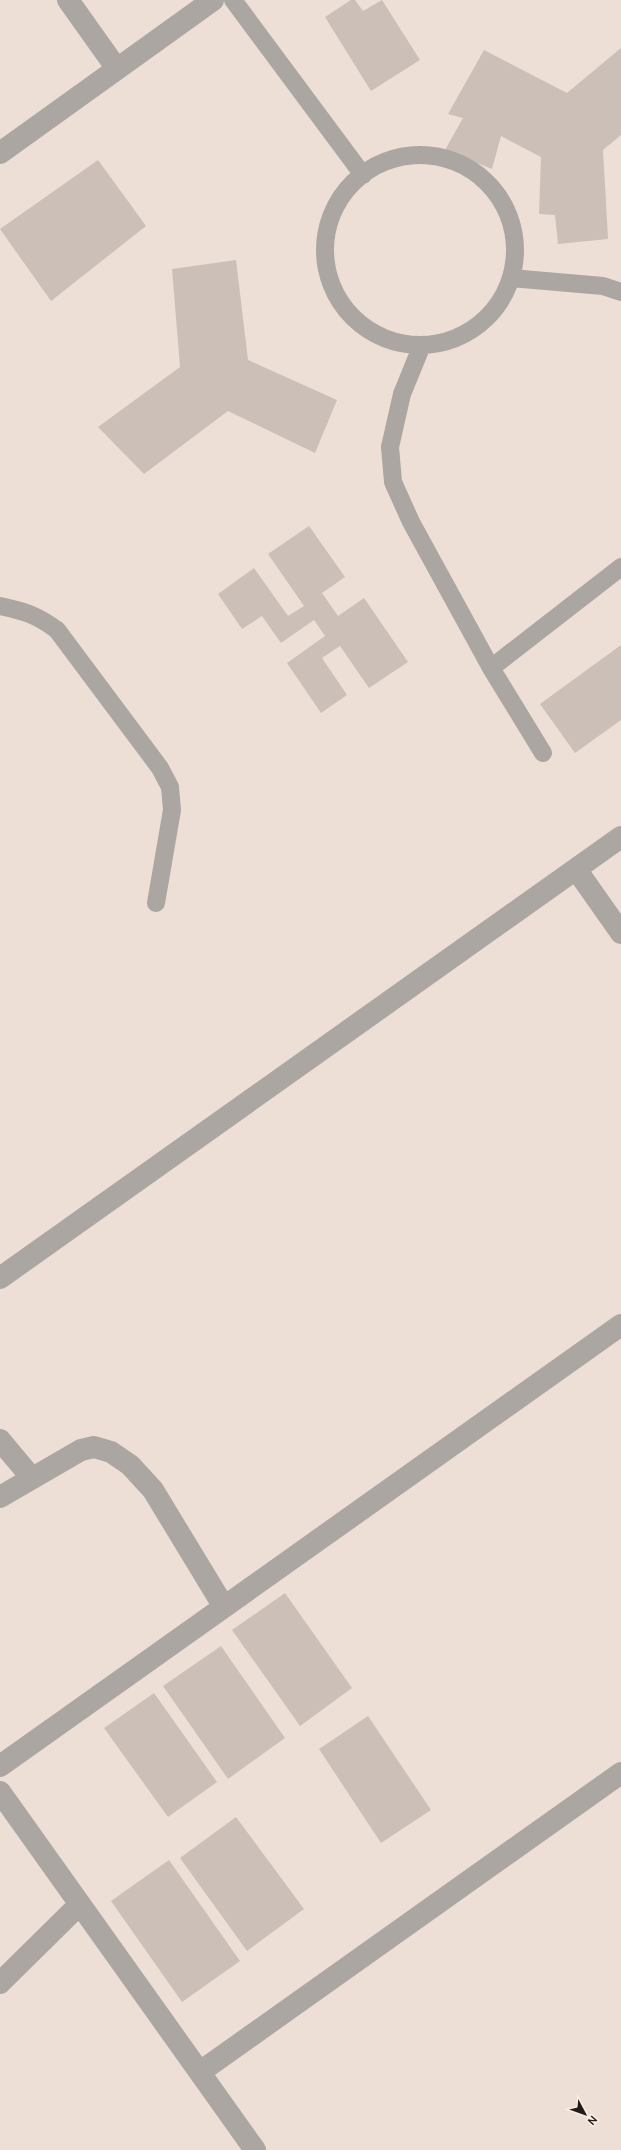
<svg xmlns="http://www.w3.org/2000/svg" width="621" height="2150" font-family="Ubuntu,sans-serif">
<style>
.building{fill:#ccbfb7}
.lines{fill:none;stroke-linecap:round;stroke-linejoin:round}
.service{stroke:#aba6a1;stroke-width:18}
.minor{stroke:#aba6a1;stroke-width:22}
</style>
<rect width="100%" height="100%" fill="#eddfd6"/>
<path class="building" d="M 351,0 L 355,0 L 363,11 L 382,0 L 420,60 L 371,91 L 325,17 Z
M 621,48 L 621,135 L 603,150 L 608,239 L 558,244 L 555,215 L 539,214 L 541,157 L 501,136 L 492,169 L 445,150 L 463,118 L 448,114 L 484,50 L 567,93 Z
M 98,160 L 146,226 L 51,301 L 0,229 Z
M 236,260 L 248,360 L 337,400 L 315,453 L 228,411 L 144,474 L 98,427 L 180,367 L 172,269 Z
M 309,526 L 345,577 L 322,593 L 338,616 L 364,598 L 408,662 L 369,688 L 340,646 L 322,658 L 347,695 L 321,713 L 287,663 L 325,636 L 314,620 L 281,643 L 262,616 L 242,629 L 218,594 L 254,568 L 288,616 L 304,606 L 268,554 Z
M 621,645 L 621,720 L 575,753 L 540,704 Z
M 285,1593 L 352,1688 L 300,1726 L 232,1630 Z
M 221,1646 L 285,1738 L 228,1779 L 163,1686 Z
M 154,1693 L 217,1782 L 168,1817 L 104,1728 Z
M 368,1716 L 431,1810 L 381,1843 L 319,1749 Z
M 236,1817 L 304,1909 L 247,1951 L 180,1858 Z
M 169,1860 L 240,1961 L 182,2002 L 111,1901 Z"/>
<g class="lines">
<path class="service" d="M 233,0 L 363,175
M325 250a95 95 0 1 1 190 0a95 95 0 1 1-190 0Z
M 511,278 L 603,286 L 621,292
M 422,345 L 402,394 L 390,447 L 393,482 L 411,522 L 491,668 L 543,753
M 0,606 C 24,611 37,615 57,630 L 160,768 L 170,787 L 172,810 L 156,903
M 491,668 L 621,567"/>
<path class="minor" d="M 68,0 L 117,69
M 0,153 L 213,0
M 576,869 L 621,933
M 0,1278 L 621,837
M 0,1440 L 31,1477
M 0,1497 L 81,1450 L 94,1447 L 111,1452 L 130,1465 L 153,1490 L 224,1607
M 0,1766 L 621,1325
M 0,1792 L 255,2150
M 0,1983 L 80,1904
M 200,2072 L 621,1773"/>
</g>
<g transform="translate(585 2114) rotate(131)" stroke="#faece3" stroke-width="3" paint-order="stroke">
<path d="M0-3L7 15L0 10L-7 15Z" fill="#211c19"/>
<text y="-6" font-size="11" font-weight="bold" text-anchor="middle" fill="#211c19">N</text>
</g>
</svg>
